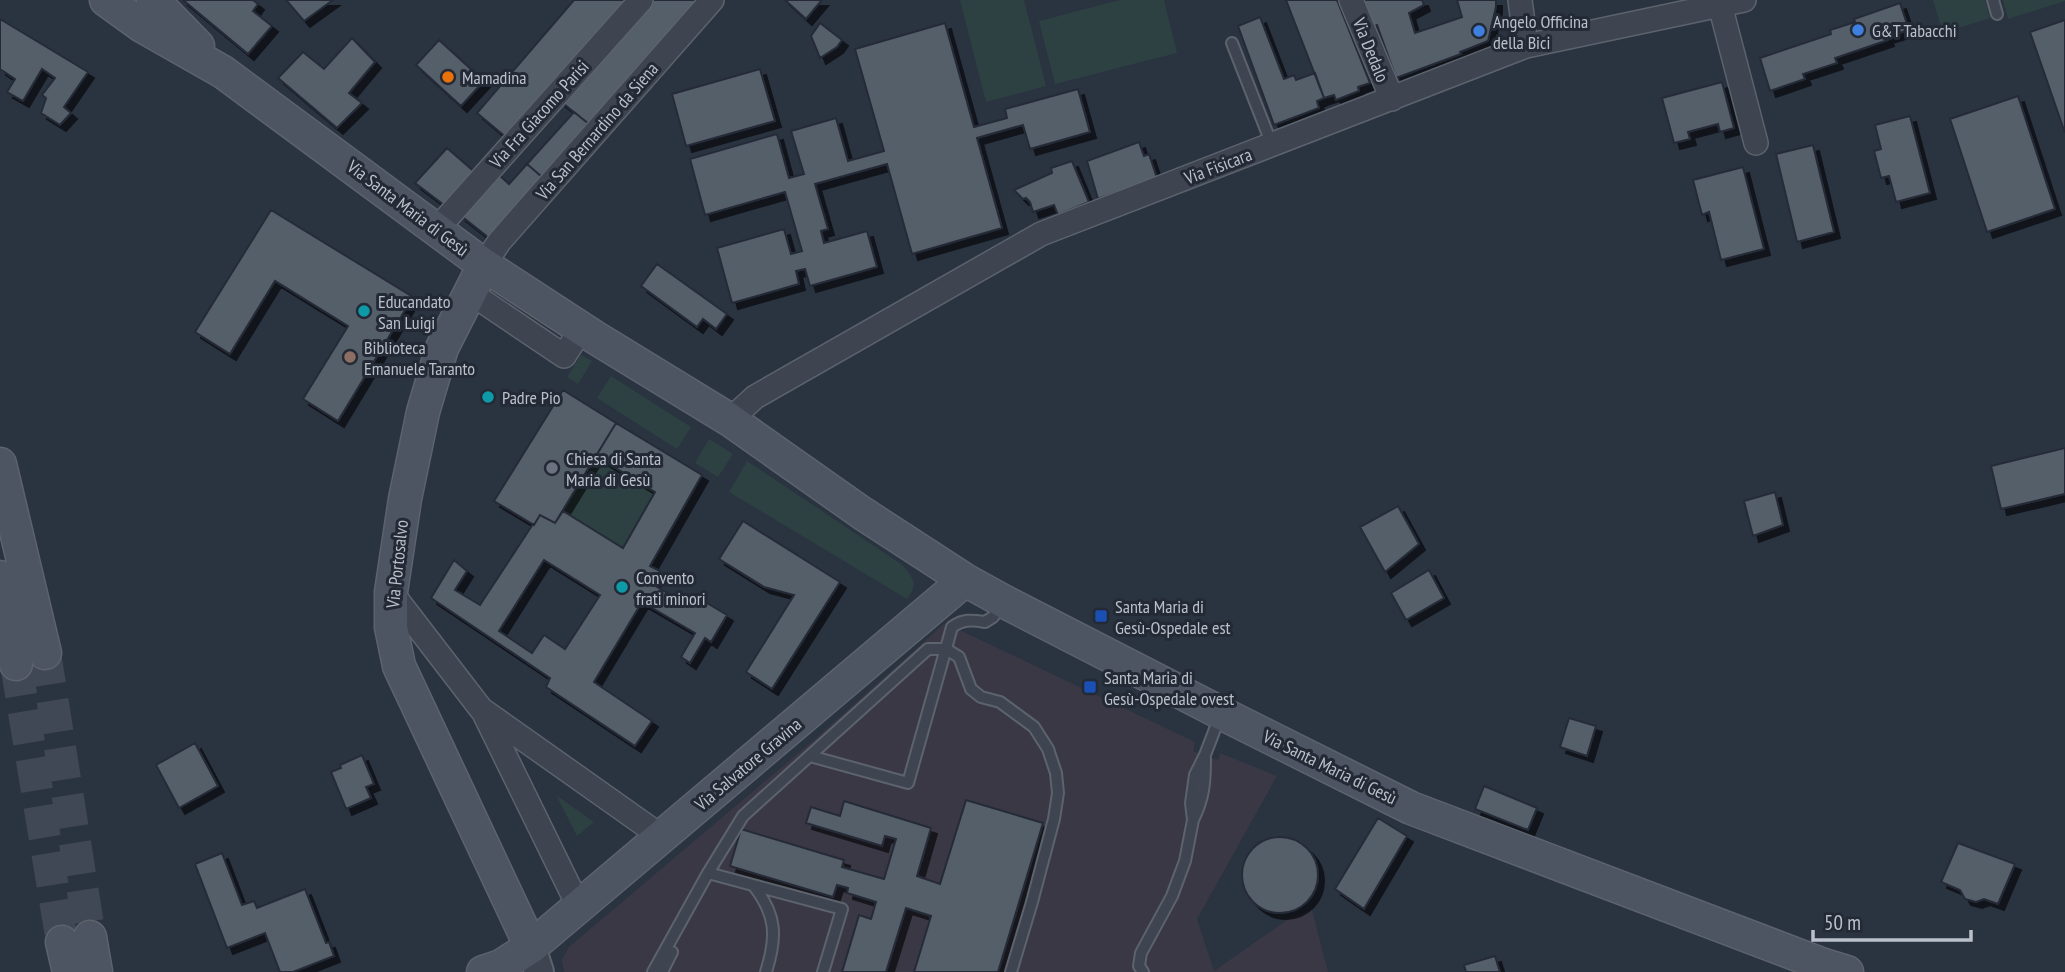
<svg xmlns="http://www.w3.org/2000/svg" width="2065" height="972" font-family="'PT Sans Narrow',sans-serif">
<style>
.medical{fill:#3a3845}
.green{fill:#2d4042}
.building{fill:#545e6a;stroke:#252c37;stroke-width:2;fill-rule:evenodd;filter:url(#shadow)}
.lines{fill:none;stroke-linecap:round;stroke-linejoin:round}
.secondary-tunnel{stroke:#404855;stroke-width:32;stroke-dasharray:32 16;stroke-linecap:butt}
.service-casing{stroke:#5c636d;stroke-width:14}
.minor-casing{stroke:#5c636d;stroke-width:26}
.tertiary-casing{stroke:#5c636d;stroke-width:32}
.secondary-casing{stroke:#5c636d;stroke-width:35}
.service{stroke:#3e4550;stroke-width:10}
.minor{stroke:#3e4550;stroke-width:23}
.tertiary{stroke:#3e4550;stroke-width:28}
.secondary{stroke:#4d5562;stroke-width:32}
.shop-dot{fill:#3f7fe0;stroke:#232a35;stroke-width:2.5}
.food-dot{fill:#e8710a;stroke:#232a35;stroke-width:2.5}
.culture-dot{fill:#0f9aa8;stroke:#232a35;stroke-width:2.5}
.education-dot{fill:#8d6e63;stroke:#232a35;stroke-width:2.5}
.worship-dot{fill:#6b7280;stroke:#232a35;stroke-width:2.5}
.transit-dot{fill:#1a4fb4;stroke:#232a35;stroke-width:2.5}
.labels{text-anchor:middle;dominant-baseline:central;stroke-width:6;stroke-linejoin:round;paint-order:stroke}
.poi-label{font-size:18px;fill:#bbc1ca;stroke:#232a35;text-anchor:start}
.street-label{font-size:18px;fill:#bbc1ca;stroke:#232a35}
</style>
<defs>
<filter id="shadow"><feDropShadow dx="6" dy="6" stdDeviation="0" flood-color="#0009"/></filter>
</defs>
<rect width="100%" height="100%" fill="#2a3340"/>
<path class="medical" d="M 945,623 L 1195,742 L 1193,751 L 1218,760 L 1220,753 L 1277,776 L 1197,919 L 1214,971 L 1287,920 L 1312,910 L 1328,972 L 564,972 L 562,960 L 569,947 L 815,739 Z"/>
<path class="green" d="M 960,0 L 1024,0 L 1046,86 L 986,102 Z
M 1120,0 L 1164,0 L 1177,53 L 1055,84 L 1039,21 Z
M 1933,0 L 1985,0 L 1990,18 L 1943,33 Z
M 2003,0 L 2065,0 L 2065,1 L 2008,19 Z
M 581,355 L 592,361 L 578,384 L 567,377 Z
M 611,376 L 691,427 L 677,449 L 597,398 Z
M 709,439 L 733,454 L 718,477 L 695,463 Z
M 596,456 L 655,492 L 623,548 L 563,511 Z
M 747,461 L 901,564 C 913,576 919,585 907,599 L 729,492 Z
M 556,795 L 594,822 L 577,836 Z"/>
<path class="building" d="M 183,0 L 253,0 L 258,4 L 253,11 L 272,26 L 248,54 Z
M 286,0 L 333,0 L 304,21 Z
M 574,0 L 629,0 L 508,139 L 477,113 Z
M 649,0 L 698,0 L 589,124 L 560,101 Z
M 785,0 L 822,0 L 806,19 Z
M 1286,0 L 1337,0 L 1370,83 L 1358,87 L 1359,91 L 1336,100 L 1334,95 L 1324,98 Z
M 1363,0 L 1422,0 L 1424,5 L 1409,13 L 1415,33 L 1462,17 L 1457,0 L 1496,0 L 1496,7 L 1488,41 L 1460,52 L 1461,54 L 1396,78 L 1377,25 L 1372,27 Z
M 1900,3 L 1909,30 L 1887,37 L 1888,40 L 1835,58 L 1837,63 L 1803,74 L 1805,79 L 1770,91 L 1760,58 L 1831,34 L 1830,30 L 1855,22 L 1854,19 Z
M 1260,17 L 1284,79 L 1294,75 L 1296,80 L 1315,73 L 1324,98 L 1317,101 L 1319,108 L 1274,125 L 1238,26 Z
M 0,19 L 88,72 L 64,107 L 71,113 L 60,125 L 41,113 L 46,98 L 42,95 L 55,78 L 42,69 L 23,101 L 7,92 L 15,79 L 0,69 Z
M 2065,20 L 2065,133 L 2030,32 Z
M 820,23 L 842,40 L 837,47 L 820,58 L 811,36 Z
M 945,23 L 974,127 L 1007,118 L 1005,109 L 1078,89 L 1090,132 L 1030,149 L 1023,125 L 977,138 L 1002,228 L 912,254 L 887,164 L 815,184 L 828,229 L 821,231 L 824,243 L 867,231 L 877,267 L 810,286 L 805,269 L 796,271 L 799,284 L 732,303 L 717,248 L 784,229 L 791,254 L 802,251 L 785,192 L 705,215 L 690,159 L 777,134 L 789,178 L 804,174 L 791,131 L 836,118 L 848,161 L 884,151 L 855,49 Z
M 352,38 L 375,62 L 349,93 L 362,103 L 337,128 L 278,78 L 303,52 L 324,69 Z
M 439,40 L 484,81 L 461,106 L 416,65 Z
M 760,69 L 775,121 L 686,146 L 672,94 Z
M 1722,82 L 1734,128 L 1720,132 L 1718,124 L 1688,132 L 1690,139 L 1674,143 L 1662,98 Z
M 2018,96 L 2055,209 L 1987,232 L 1950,119 Z
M 574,112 L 589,124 L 542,177 L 527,164 Z
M 1910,116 L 1930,193 L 1896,202 L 1889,176 L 1881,178 L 1874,151 L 1881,149 L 1875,125 Z
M 1139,142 L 1144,156 L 1149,154 L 1157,178 L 1098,199 L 1087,161 Z
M 1813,145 L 1834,232 L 1797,242 L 1776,154 Z
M 447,148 L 477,174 L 448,208 L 415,183 Z
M 1072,161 L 1089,202 L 1058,215 L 1054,205 L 1033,212 L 1030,202 L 1026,198 L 1023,199 L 1014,190 L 1052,173 L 1051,168 Z
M 527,164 L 542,177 L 489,238 L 460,215 L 497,173 L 509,184 Z
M 1743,167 L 1764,249 L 1721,260 L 1709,212 L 1702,215 L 1693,180 Z
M 271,210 L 413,297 L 338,421 L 303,399 L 348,326 L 275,281 L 230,354 L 195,332 Z
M 657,264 L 727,314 L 716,329 L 703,319 L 697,327 L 641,286 Z
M 563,390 L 616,423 L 555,523 L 540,515 L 534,525 L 494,501 Z
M 616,423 L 702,475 L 650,566 L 660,571 L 652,584 L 691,607 L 697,597 L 727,615 L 711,642 L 705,638 L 690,663 L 681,657 L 695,633 L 642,602 L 594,682 L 652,721 L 635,746 L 546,687 L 550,678 L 431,598 L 454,560 L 467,571 L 455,590 L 480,605 L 533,524 L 534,525 L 540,515 L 555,523 L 563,511 L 623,548 L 655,492 L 596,456 ZM 544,560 L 600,595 L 565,649 L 544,635 L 532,653 L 499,631 Z
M 2065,448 L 2065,494 L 2001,509 L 1991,466 Z
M 1775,492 L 1783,525 L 1753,536 L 1744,501 Z
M 1398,506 L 1419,544 L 1385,572 L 1360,527 Z
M 743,521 L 840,582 L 772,689 L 746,672 L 794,595 L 764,587 L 719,559 Z
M 1429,570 L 1444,598 L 1406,620 L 1391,593 Z
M 1569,718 L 1596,726 L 1587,756 L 1560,747 Z
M 195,743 L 218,786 L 179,808 L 156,765 Z
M 362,755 L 374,784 L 366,787 L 371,798 L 346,809 L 331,772 L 341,768 L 340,765 Z
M 1484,786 L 1537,808 L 1528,830 L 1475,809 Z
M 966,800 L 1043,823 L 998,972 L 914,972 L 931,916 L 906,908 L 886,972 L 842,972 L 859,915 L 871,919 L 876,902 L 847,893 L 848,888 L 837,885 L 833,897 L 730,866 L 741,829 L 844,860 L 842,867 L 884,879 L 896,839 L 885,836 L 882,846 L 806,823 L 811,807 L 840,816 L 844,801 L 931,828 L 917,876 L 940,884 Z
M 1378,818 L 1407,836 L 1364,909 L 1335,889 Z
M1242 875a38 38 0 1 1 76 0a38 38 0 1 1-76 0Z
M 1958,843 L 2015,864 L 1998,904 L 1984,899 L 1976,902 L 1965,899 L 1960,890 L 1941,882 Z
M 222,853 L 242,905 L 254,901 L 257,908 L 305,889 L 326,943 L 329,942 L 334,956 L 293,972 L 280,972 L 265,933 L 227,948 L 195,864 Z
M 1495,956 L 1500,972 L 1466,972 L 1464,965 Z"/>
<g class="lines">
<path class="secondary-tunnel" d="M 45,653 L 90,937
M 16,664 L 62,942"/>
<g class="service-casing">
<path id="service" d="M 1993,0 L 1997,14
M 1232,43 L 1272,145
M 810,756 L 908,783 L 952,627 C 963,619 972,620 985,622 L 993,617 L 1003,603
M 1193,820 C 1204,798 1205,782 1205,758
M 708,873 L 842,909 L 823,972
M 753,885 C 777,915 777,937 766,972
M 653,972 L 708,873 L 743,816 L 928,649 L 946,649 L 959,657 L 971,689 L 981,697 L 1000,702 L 1034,727 L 1048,749 L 1056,773 L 1058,793 L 1054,819 L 1032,902 L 1011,972
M 662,972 L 672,952
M 1143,972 L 1139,966 L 1141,953 L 1172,896 L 1185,861 L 1193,820 L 1191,803 L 1195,775 L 1205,755 L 1220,716"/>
</g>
<g class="minor-casing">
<path id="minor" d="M 1351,0 L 1392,99
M 1520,0 L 1526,46
M 1720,5 L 1756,143
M 437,229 L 641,0
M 484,265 L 499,242 L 712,0
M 469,292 L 564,356 L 582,328
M 730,420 L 755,397 L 1041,234 L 1526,46 L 1744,0
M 391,592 L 481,709 L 662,837
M 483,711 L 579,907"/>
</g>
<g class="tertiary-casing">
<path id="tertiary" d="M 531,947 L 539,972"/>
</g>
<g class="secondary-casing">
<path id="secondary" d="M 106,0 L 142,26 L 223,72 L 484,265 L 596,338 L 730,420 L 862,513 L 965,580 L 1005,602 L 1221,713 L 1411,808 L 1824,965 L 1847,972
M 153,0 L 198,46
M 484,265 L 442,348 L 423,412 L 405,499 L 391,592 L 391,627 L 399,666 L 531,947
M 0,464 L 45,653
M 0,577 L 16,664
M 90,937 L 96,972
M 62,942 L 69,972
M 483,972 L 501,966 L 531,947 L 965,580"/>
</g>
<use href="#service" class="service"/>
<use href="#minor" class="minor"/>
<use href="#tertiary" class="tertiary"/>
<use href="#secondary" class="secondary"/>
</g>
<g class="shop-dot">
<circle cx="1858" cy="30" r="7"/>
<circle cx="1479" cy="31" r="7"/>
</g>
<circle class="food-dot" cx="448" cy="77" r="7"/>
<g class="culture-dot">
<circle cx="364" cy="311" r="7"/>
<circle cx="488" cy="397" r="7"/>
<circle cx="622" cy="587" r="7"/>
</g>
<circle class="education-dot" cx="350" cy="357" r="7"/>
<circle class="worship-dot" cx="552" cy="468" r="7"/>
<g class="transit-dot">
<rect x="1094" y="609" width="14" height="14" rx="3.5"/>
<rect x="1083" y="680" width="14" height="14" rx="3.5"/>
</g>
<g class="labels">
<g class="poi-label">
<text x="1493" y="21">Angelo Officina<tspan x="1493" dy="21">della Bici</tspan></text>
<text x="1872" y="30">G&amp;T Tabacchi</text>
<text x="462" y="77">Mamadina</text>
<text x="378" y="301">Educandato<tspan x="378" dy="21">San Luigi</tspan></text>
<text x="364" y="347">Biblioteca<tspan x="364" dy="21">Emanuele Taranto</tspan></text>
<text x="502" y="397">Padre Pio</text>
<text x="566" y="458">Chiesa di Santa<tspan x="566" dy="21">Maria di Gesù</tspan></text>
<text x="636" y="577">Convento<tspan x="636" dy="21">frati minori</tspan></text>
<text x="1115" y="606">Santa Maria di<tspan x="1115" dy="21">Gesù-Ospedale est</tspan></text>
<text x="1104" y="677">Santa Maria di<tspan x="1104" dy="21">Gesù-Ospedale ovest</tspan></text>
</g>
<g class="street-label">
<text transform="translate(1371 50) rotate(68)">Via Dedalo</text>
<text transform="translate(539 114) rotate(-48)">Via Fra Giacomo Parisi</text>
<text transform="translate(597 131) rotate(-49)">Via San Bernardino da Siena</text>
<text transform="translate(1218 166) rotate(-21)">Via Fisicara</text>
<text transform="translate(408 208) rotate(37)">Via Santa Maria di Gesù</text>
<text transform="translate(397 564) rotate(-84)">Via Portosalvo</text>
<text transform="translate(748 764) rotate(-40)">Via Salvatore Gravina</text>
<text transform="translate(1330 767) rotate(26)">Via Santa Maria di Gesù</text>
</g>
</g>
<path d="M1813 930v10h158v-10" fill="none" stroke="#bbc1ca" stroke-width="3.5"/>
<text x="1824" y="930" font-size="21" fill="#bbc1ca" stroke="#232a35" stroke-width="5" paint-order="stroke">50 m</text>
</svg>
